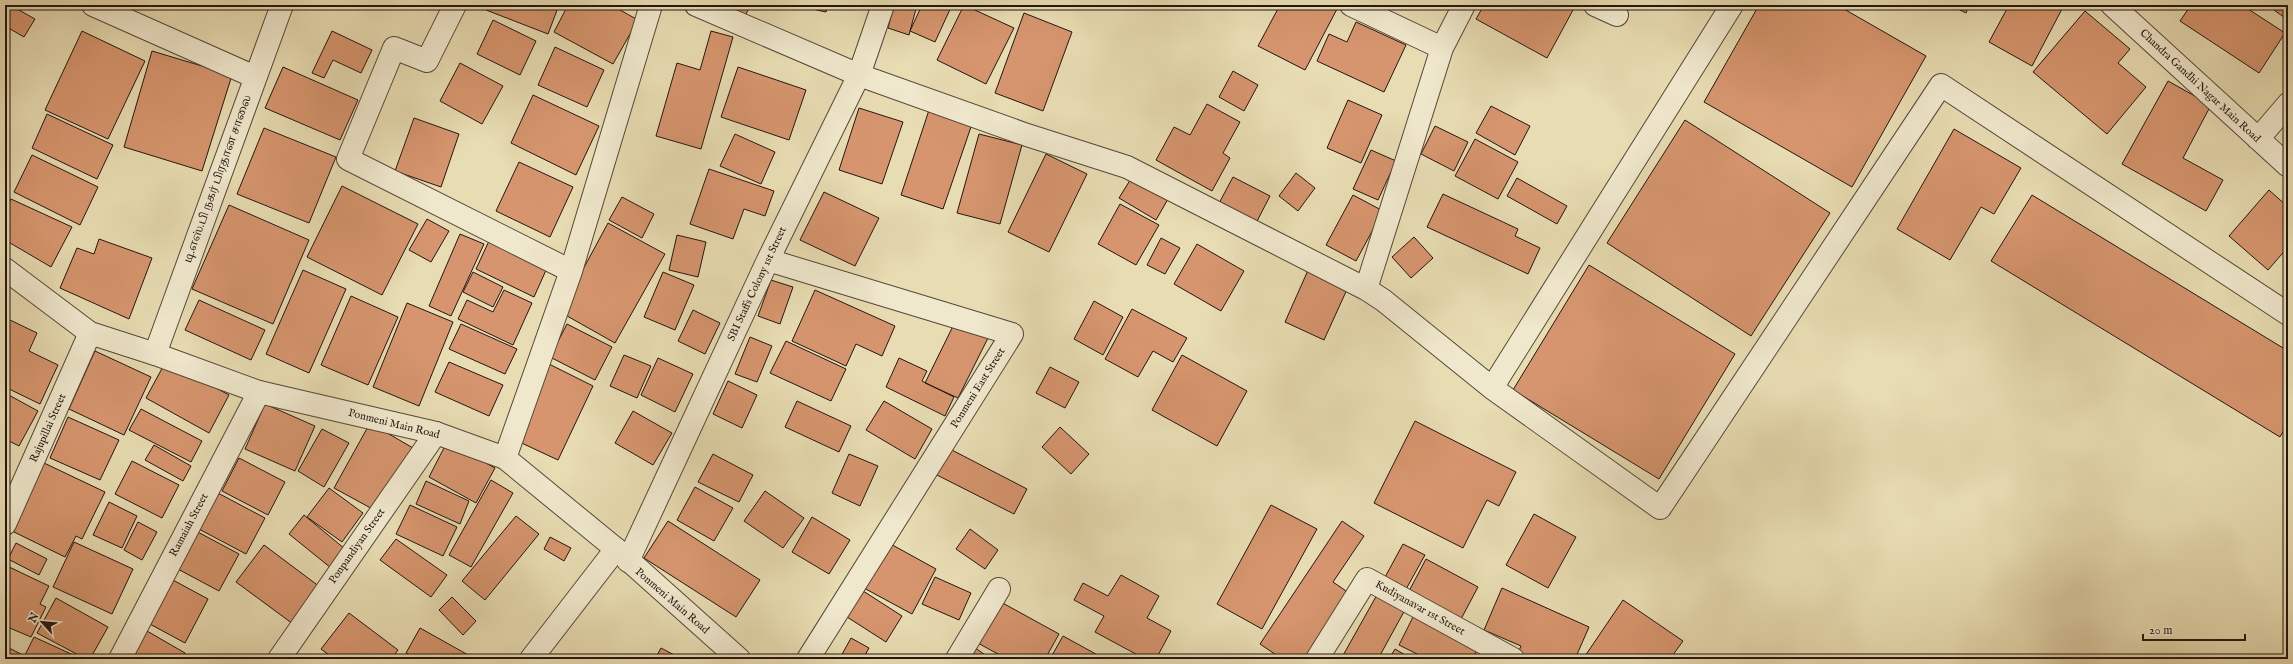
<svg xmlns="http://www.w3.org/2000/svg" width="2293" height="664" font-family="'IM FELL English','Noto Serif Tamil',serif">
<style>
.building{fill:#d6956e;stroke:#231610}
.lines{fill:none;stroke-linecap:round;stroke-linejoin:round}
.minor-casing{stroke:#544838;stroke-width:24}
.tertiary-casing{stroke:#544838;stroke-width:24}
.minor{stroke:#f0e8cd;stroke-width:22}
.tertiary{stroke:#f0e8cd;stroke-width:22}
.labels{text-anchor:middle;dominant-baseline:central;stroke-width:3.5;stroke-linejoin:round;paint-order:stroke}
.street-label{font-size:11px;fill:#231610;stroke:#f0e8cd}
</style>
<rect width="100%" height="100%" fill="#e8dcb2"/>
<filter id="stains"><feTurbulence type="fractalNoise" baseFrequency=".005" numOctaves="4"/><feColorMatrix values="0 0 0 0 .2 0 0 0 0 .09 0 0 0 0 .02 0 0 0 .5 -.17"/></filter>
<radialGradient id="worn" r=".72"><stop offset=".6" stop-color="#630" stop-opacity="0"/><stop offset="1" stop-color="#630" stop-opacity=".3"/></radialGradient>
<path class="building" d="M 5,5 L 10,5 L 35,19 L 24,37 L 5,26 Z
M 488,5 L 559,5 L 548,34 L 486,10 Z
M 568,5 L 611,5 L 638,20 L 613,64 L 554,32 Z
M 713,5 L 750,5 L 744,19 Z
M 794,5 L 828,5 L 826,12 Z
M 894,5 L 917,5 L 909,35 L 888,28 Z
M 922,5 L 952,5 L 935,42 L 910,31 Z
M 964,5 L 1014,28 L 986,84 L 937,60 Z
M 1280,5 L 1330,5 L 1337,9 L 1305,70 L 1258,46 Z
M 1484,5 L 1565,5 L 1573,10 L 1547,58 L 1476,19 Z
M 1759,5 L 1837,5 L 1926,56 L 1852,187 L 1704,102 Z
M 1950,5 L 1969,5 L 1966,13 Z
M 2009,5 L 2055,5 L 2062,9 L 2032,66 L 1989,42 Z
M 2191,5 L 2242,5 L 2285,33 L 2259,73 L 2180,21 Z
M 2267,5 L 2288,5 L 2288,20 Z
M 2085,11 L 2130,49 L 2118,63 L 2146,87 L 2107,134 L 2033,72 Z
M 1024,13 L 1072,32 L 1043,111 L 995,93 Z
M 493,20 L 536,41 L 520,75 L 477,54 Z
M 1356,22 L 1406,45 L 1384,92 L 1317,61 L 1329,34 L 1347,42 Z
M 82,31 L 145,61 L 108,139 L 45,110 Z
M 332,31 L 372,50 L 361,73 L 333,60 L 324,78 L 312,73 Z
M 711,31 L 733,37 L 701,149 L 656,136 L 677,63 L 700,70 Z
M 555,47 L 604,70 L 587,107 L 538,85 Z
M 152,51 L 232,75 L 202,171 L 124,147 Z
M 460,63 L 503,86 L 482,124 L 440,101 Z
M 283,67 L 358,100 L 340,140 L 265,108 Z
M 738,67 L 806,90 L 789,140 L 721,117 Z
M 1233,71 L 1258,85 L 1244,111 L 1219,97 Z
M 2168,81 L 2211,105 L 2183,158 L 2223,180 L 2206,211 L 2122,164 Z
M 533,95 L 599,126 L 576,175 L 511,143 Z
M 1348,100 L 1382,115 L 1361,163 L 1327,148 Z
M 1207,104 L 1240,122 L 1223,153 L 1230,158 L 1212,191 L 1156,160 L 1174,127 L 1190,135 Z
M 1491,106 L 1530,126 L 1515,155 L 1476,133 Z
M 930,107 L 973,121 L 943,209 L 901,195 Z
M 859,108 L 903,122 L 882,184 L 839,170 Z
M 47,114 L 113,145 L 97,179 L 32,148 Z
M 414,118 L 459,134 L 441,187 L 395,171 Z
M 1685,120 L 1830,213 L 1751,336 L 1607,243 Z
M 1435,126 L 1468,142 L 1454,171 L 1421,154 Z
M 264,128 L 336,157 L 309,223 L 237,194 Z
M 1954,129 L 2021,168 L 1994,214 L 1981,207 L 1950,260 L 1897,229 Z
M 735,134 L 775,152 L 761,184 L 720,166 Z
M 979,134 L 1022,145 L 1000,224 L 957,213 Z
M 1475,139 L 1518,162 L 1498,199 L 1455,176 Z
M 1371,150 L 1396,161 L 1378,200 L 1353,189 Z
M 1046,154 L 1087,174 L 1049,252 L 1008,232 Z
M 32,155 L 98,187 L 80,225 L 14,192 Z
M 519,162 L 573,187 L 550,237 L 496,211 Z
M 709,169 L 774,191 L 765,216 L 744,209 L 733,239 L 690,224 Z
M 1296,173 L 1315,188 L 1298,211 L 1279,196 Z
M 1132,177 L 1168,199 L 1156,220 L 1119,198 Z
M 1233,177 L 1270,196 L 1254,227 L 1217,207 Z
M 1517,178 L 1567,206 L 1557,224 L 1507,196 Z
M 342,186 L 418,224 L 382,295 L 307,257 Z
M 2269,190 L 2288,207 L 2288,247 L 2268,270 L 2229,236 Z
M 824,192 L 879,218 L 855,266 L 800,240 Z
M 1443,194 L 1518,229 L 1515,236 L 1540,248 L 1528,274 L 1427,227 Z
M 1353,195 L 1383,211 L 1356,261 L 1326,245 Z
M 2032,195 L 2288,351 L 2288,423 L 2280,437 L 1991,261 Z
M 622,197 L 654,214 L 642,238 L 609,220 Z
M 11,199 L 72,227 L 51,267 L 5,240 L 5,211 Z
M 1120,204 L 1159,225 L 1136,265 L 1098,244 Z
M 229,205 L 309,240 L 273,324 L 192,289 Z
M 427,219 L 449,231 L 431,262 L 409,250 Z
M 608,223 L 665,254 L 615,343 L 560,312 Z
M 460,234 L 484,244 L 451,316 L 429,306 Z
M 677,235 L 706,242 L 698,277 L 669,270 Z
M 1414,237 L 1433,258 L 1411,278 L 1392,257 Z
M 1161,238 L 1180,248 L 1165,274 L 1147,265 Z
M 99,239 L 152,258 L 129,319 L 60,288 L 77,248 L 94,254 Z
M 489,241 L 547,268 L 534,297 L 476,269 Z
M 1197,244 L 1244,271 L 1221,311 L 1174,284 Z
M 1589,265 L 1735,354 L 1659,479 L 1513,390 Z
M 1309,268 L 1349,285 L 1324,340 L 1285,322 Z
M 303,270 L 346,289 L 309,373 L 266,354 Z
M 473,272 L 503,287 L 493,307 L 463,292 Z
M 663,272 L 694,285 L 675,330 L 644,317 Z
M 771,280 L 793,287 L 780,324 L 758,316 Z
M 504,290 L 532,303 L 513,345 L 458,319 L 467,300 L 493,312 Z
M 815,290 L 895,326 L 882,356 L 856,344 L 846,366 L 792,341 Z
M 351,296 L 398,317 L 368,385 L 321,365 Z
M 199,300 L 265,330 L 251,360 L 185,330 Z
M 1094,301 L 1123,317 L 1103,355 L 1074,339 Z
M 407,303 L 453,322 L 419,406 L 373,387 Z
M 1132,309 L 1187,338 L 1173,362 L 1153,351 L 1138,377 L 1105,359 Z
M 693,310 L 720,323 L 705,354 L 678,341 Z
M 6,318 L 37,333 L 29,351 L 58,365 L 40,404 L 5,387 Z
M 955,322 L 988,338 L 958,398 L 925,383 Z
M 461,324 L 517,349 L 505,374 L 449,349 Z
M 567,324 L 612,347 L 595,380 L 550,357 Z
M 750,337 L 772,346 L 757,382 L 735,374 Z
M 786,341 L 846,369 L 831,401 L 770,373 Z
M 95,351 L 151,377 L 124,435 L 69,409 Z
M 624,355 L 651,366 L 637,398 L 610,386 Z
M 1182,355 L 1247,391 L 1217,446 L 1152,410 Z
M 658,358 L 693,374 L 675,412 L 641,395 Z
M 899,358 L 927,371 L 922,381 L 954,397 L 945,416 L 886,387 Z
M 166,361 L 229,395 L 209,433 L 146,398 Z
M 449,362 L 503,385 L 489,416 L 435,392 Z
M 549,364 L 593,386 L 558,460 L 513,439 Z
M 1050,367 L 1079,382 L 1065,408 L 1036,393 Z
M 728,381 L 757,395 L 742,428 L 713,414 Z
M 5,393 L 38,411 L 19,446 L 5,439 Z
M 797,401 L 851,426 L 839,452 L 785,427 Z
M 884,401 L 932,429 L 915,459 L 866,430 Z
M 265,404 L 315,426 L 295,471 L 245,449 Z
M 141,409 L 202,441 L 191,462 L 129,430 Z
M 633,411 L 672,433 L 653,465 L 615,443 Z
M 68,417 L 119,440 L 100,480 L 50,458 Z
M 1415,421 L 1516,472 L 1499,506 L 1487,500 L 1463,548 L 1374,503 Z
M 370,423 L 413,448 L 378,512 L 334,488 Z
M 1060,427 L 1089,454 L 1071,474 L 1042,447 Z
M 322,429 L 349,443 L 324,487 L 298,471 Z
M 447,442 L 495,468 L 476,503 L 429,477 Z
M 154,445 L 191,466 L 183,481 L 145,460 Z
M 948,448 L 1027,489 L 1014,514 L 935,474 Z
M 713,454 L 753,475 L 739,502 L 698,482 Z
M 849,454 L 878,466 L 860,506 L 832,493 Z
M 239,458 L 285,482 L 268,515 L 222,491 Z
M 132,461 L 179,485 L 162,518 L 115,494 Z
M 44,463 L 105,492 L 82,539 L 76,536 L 65,557 L 12,531 Z
M 491,480 L 513,493 L 471,567 L 449,555 Z
M 426,481 L 469,501 L 460,524 L 416,504 Z
M 695,487 L 733,508 L 714,541 L 677,520 Z
M 329,488 L 363,513 L 342,542 L 307,517 Z
M 765,491 L 804,518 L 783,548 L 744,521 Z
M 216,492 L 265,518 L 246,554 L 197,528 Z
M 109,502 L 137,516 L 122,548 L 93,535 Z
M 410,505 L 457,527 L 443,556 L 396,534 Z
M 1271,505 L 1317,529 L 1262,629 L 1217,604 Z
M 1534,514 L 1576,537 L 1548,588 L 1506,565 Z
M 304,515 L 345,549 L 331,568 L 289,534 Z
M 516,516 L 539,534 L 485,600 L 462,581 Z
M 812,517 L 850,540 L 829,574 L 792,552 Z
M 668,521 L 760,580 L 736,617 L 644,558 Z
M 1342,521 L 1364,536 L 1333,582 L 1349,593 L 1304,659 L 1282,659 L 1260,644 Z
M 138,522 L 157,532 L 142,560 L 124,550 Z
M 970,529 L 998,550 L 985,569 L 956,549 Z
M 194,530 L 239,554 L 219,591 L 174,567 Z
M 550,537 L 571,548 L 564,561 L 544,549 Z
M 396,539 L 447,575 L 431,597 L 380,560 Z
M 74,542 L 133,569 L 112,614 L 53,587 Z
M 887,542 L 936,569 L 912,614 L 862,587 Z
M 16,543 L 47,559 L 39,575 L 8,559 Z
M 1403,544 L 1425,555 L 1405,591 L 1384,579 Z
M 264,545 L 320,587 L 293,624 L 236,582 Z
M 1426,559 L 1478,587 L 1461,619 L 1409,591 Z
M 5,565 L 49,586 L 40,604 L 46,607 L 31,637 L 5,626 Z
M 1121,575 L 1159,596 L 1147,618 L 1171,631 L 1156,659 L 1145,659 L 1095,632 L 1104,616 L 1074,600 L 1083,583 L 1108,596 Z
M 935,577 L 971,593 L 959,620 L 922,604 Z
M 171,579 L 208,599 L 185,643 L 148,623 Z
M 1502,588 L 1589,627 L 1575,659 L 1532,659 L 1518,653 L 1521,646 L 1484,630 Z
M 860,589 L 902,616 L 886,642 L 844,615 Z
M 1378,593 L 1406,608 L 1378,659 L 1341,659 Z
M 452,597 L 476,621 L 463,635 L 439,610 Z
M 56,598 L 108,627 L 90,659 L 86,659 L 37,633 Z
M 1623,600 L 1683,641 L 1670,659 L 1583,659 Z
M 999,601 L 1059,634 L 1045,659 L 1007,659 L 976,642 Z
M 349,613 L 398,650 L 391,659 L 334,659 L 321,649 Z
M 1415,613 L 1479,647 L 1472,659 L 1427,659 L 1399,645 Z
M 420,628 L 470,656 L 468,659 L 416,659 L 406,653 Z
M 147,631 L 185,653 L 182,659 L 132,658 Z
M 1063,636 L 1105,659 L 1050,659 Z
M 34,637 L 82,659 L 23,659 Z
M 851,638 L 869,648 L 863,659 L 840,658 Z
M 971,645 L 991,659 L 962,659 Z
M 5,646 L 21,654 L 18,659 L 5,659 Z
M 661,648 L 682,659 L 655,659 Z
M 1395,649 L 1412,659 L 1389,659 Z"/>
<g class="lines">
<g class="minor-casing">
<path id="minor" d="M 93,5 L 255,77
M 455,5 L 427,61 L 394,48 L 348,159 L 571,271
M 696,5 L 859,75 L 1027,135 L 1127,167 L 1366,289
M 1351,5 L 1442,48 L 1464,5
M 1595,5 L 1617,15
M 1732,5 L 1492,388 L 1660,508 L 1941,85 L 2288,314
M 2112,5 L 2288,166
M 1442,48 L 1366,289 L 1383,300 L 1492,388
M 2258,139 L 2288,104
M 768,260 L 1012,334 L 808,659
M 155,354 L 282,5
M 505,458 L 571,271 L 651,5
M 5,524 L 90,333
M 628,561 L 768,260 L 859,75 L 883,5
M 120,659 L 259,392
M 279,659 L 436,433
M 531,659 L 616,549
M 957,659 L 999,589
M 1317,659 L 1367,579 L 1513,659"/>
</g>
<g class="tertiary-casing">
<path id="tertiary" d="M 5,269 L 90,333 L 155,354 L 259,392 L 436,433 L 505,458 L 616,549 L 739,659"/>
</g>
<use href="#minor" class="minor"/>
<use href="#tertiary" class="tertiary"/>
</g>
<g class="labels">
<g class="street-label">
<text transform="translate(2200 86) rotate(43)">Chandra Gandhi Nagar Main Road</text>
<text transform="translate(218 179) rotate(-70)">டி.எஸ்.பி நகர் பிரதான சாலை</text>
<text transform="translate(757 284) rotate(-65)">SBI Staffs Colony 1st Street</text>
<text transform="translate(978 388) rotate(-58)">Ponmeni East Street</text>
<text transform="translate(394 424) rotate(14)">Ponmeni Main Road</text>
<text transform="translate(48 428) rotate(-66)">Rajupillai Street</text>
<text transform="translate(189 525) rotate(-62)">Ramaiah Street</text>
<text transform="translate(357 546) rotate(-55)">Ponpandiyan Street</text>
<text transform="translate(672 601) rotate(41)">Ponmeni Main Road</text>
<text transform="translate(1420 608) rotate(29)">Kudiyanavar 1st Street</text>
</g>
</g>
<rect width="2293" height="664" fill="none" stroke="#e8dcb2" stroke-width="20"/>
<rect x="6" y="6" width="2281" height="652" fill="none" stroke="#231610" stroke-width="2"/>
<rect x="10" y="10" width="2273" height="644" fill="none" stroke="#231610"/>
<g transform="translate(42 622) rotate(297)" stroke="#f0e8cd" stroke-width="3" paint-order="stroke">
<path d="M0-3L7 15L0 10L-7 15Z" fill="#231610"/>
<text y="-6" font-size="11" font-weight="bold" text-anchor="middle" fill="#231610">N</text>
</g>
<path d="M2143 634v6h102v-6" fill="none" stroke="#231610" stroke-width="2"/>
<text x="2149" y="634" font-size="12" fill="#231610" stroke="#f0e8cd" stroke-width="3" paint-order="stroke">20 m</text>
<rect width="100%" height="100%" filter="url(#stains)"/>
<rect width="100%" height="100%" fill="url(#worn)"/>
</svg>
